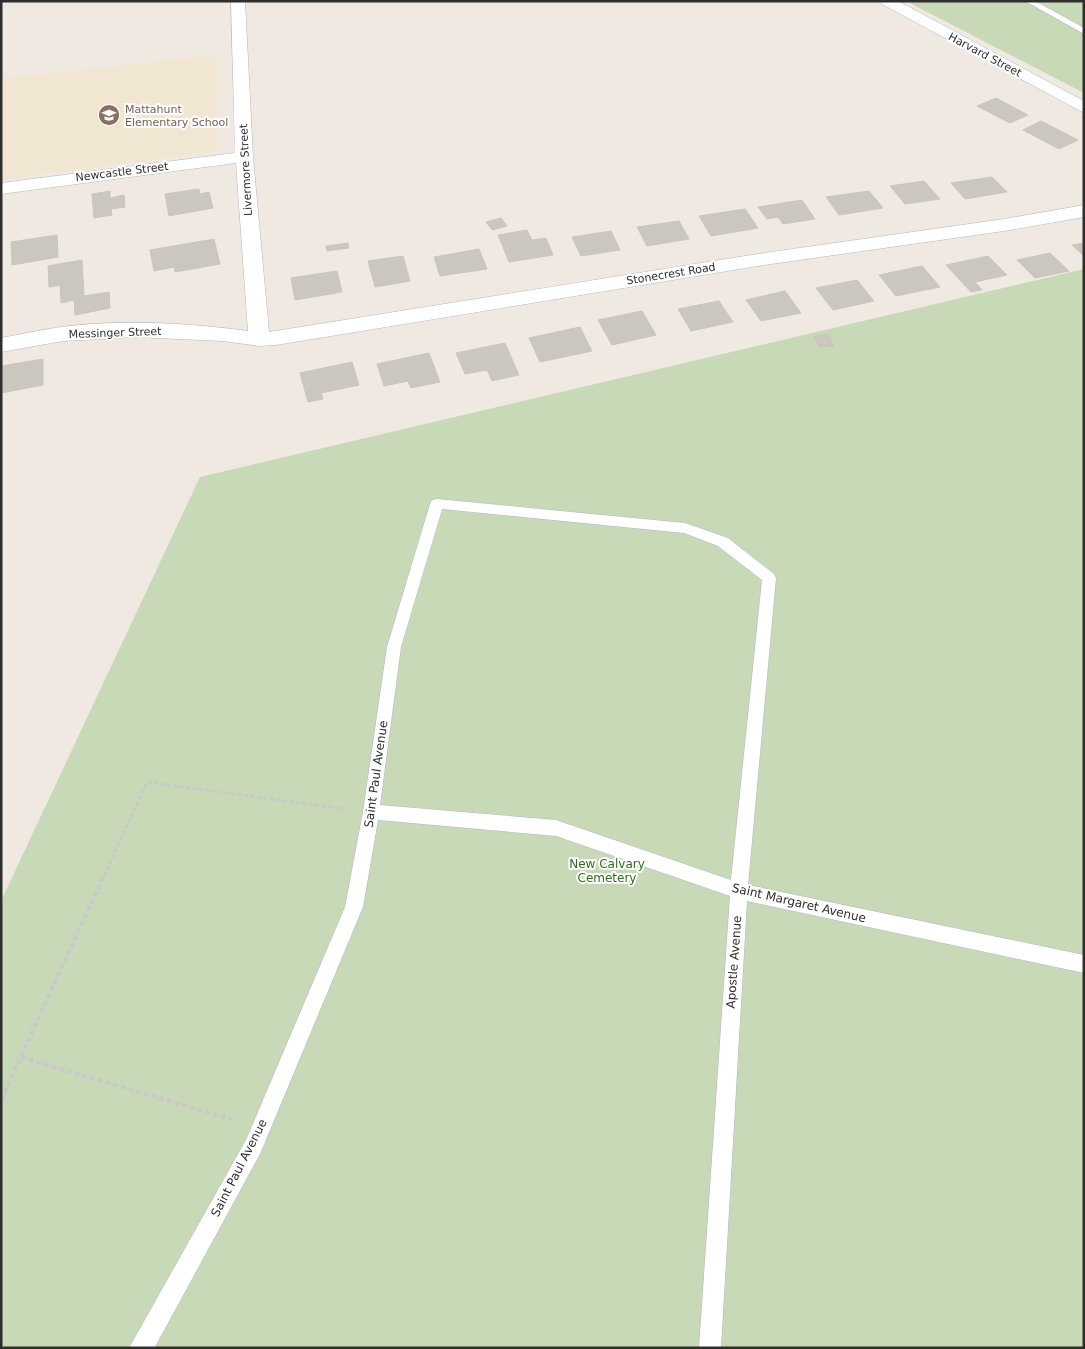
<svg xmlns="http://www.w3.org/2000/svg" width="1085" height="1349" font-family="'DejaVu Sans',sans-serif">
<style>
.education{fill:#f0e6d1}
.cemetery{fill:#c8d9b8}
.building{fill:#cbc7bf;stroke:#cbc5ba}
.lines{fill:none;stroke-linecap:round;stroke-linejoin:round}
.lane-casing{stroke:#b4b7c1;stroke-width:1}
.street-casing{stroke:#b4b7c1;stroke-width:1}
.secondary-casing{stroke:#b4b7c1;stroke-width:1}
.path-far1{stroke:#c9c9c9;stroke-width:3;stroke-dasharray:4 2.5;stroke-linecap:butt}
.path{stroke:#c9c9c9;stroke-width:4;stroke-dasharray:5 3;stroke-linecap:butt}
.lane{fill:#fff;fill-rule:evenodd}
.street{fill:#fff;fill-rule:evenodd}
.secondary{fill:#fff;fill-rule:evenodd}
.labels{text-anchor:middle;dominant-baseline:central;stroke-width:4;stroke-linejoin:round;paint-order:stroke}
.far-street-label{font-size:11px;fill:#2e2e2e;stroke:#fff}
.far-education-label{font-size:11px;fill:#785e54;stroke:#fff;text-anchor:start}
.street-label{font-size:12px;fill:#2e2e2e;stroke:#fff}
.park-label{font-size:12px;fill:#2c6e1b;stroke:#fff}
</style>
<rect width="100%" height="100%" fill="#efe9e1"/>
<path class="education" d="M 217,55 L 217,151 L 1,180 L 1,79 Z"/>
<path class="cemetery" d="M 906,1 L 1084,1 L 1084,93 Z
M 1084,269 L 1084,1348 L 1,1348 L 1,901 L 200,477 Z"/>
<path class="building" d="M 996,98 L 1028,115 L 1010,123 L 977,106 Z
M 1041,121 L 1078,140 L 1059,149 L 1023,130 Z
M 992,177 L 1007,192 L 965,199 L 951,183 Z
M 924,181 L 940,199 L 905,204 L 890,186 Z
M 199,189 L 200,194 L 209,192 L 213,208 L 169,216 L 165,194 Z
M 110,191 L 110,198 L 124,195 L 125,207 L 111,209 L 112,215 L 94,218 L 92,194 Z
M 869,191 L 883,208 L 839,215 L 826,197 Z
M 802,200 L 815,219 L 783,224 L 778,217 L 767,219 L 758,207 Z
M 745,209 L 758,228 L 711,236 L 699,216 Z
M 501,218 L 507,226 L 492,230 L 486,222 Z
M 679,221 L 689,239 L 647,246 L 637,227 Z
M 527,230 L 532,240 L 546,238 L 553,255 L 509,262 L 498,235 Z
M 611,231 L 620,250 L 581,256 L 572,237 Z
M 57,235 L 58,257 L 12,265 L 11,242 Z
M 214,239 L 220,264 L 175,272 L 174,267 L 154,271 L 150,250 Z
M 348,243 L 349,248 L 327,251 L 326,246 Z
M 1084,243 L 1084,256 L 1072,245 Z
M 479,249 L 487,269 L 440,276 L 434,257 Z
M 1050,253 L 1069,271 L 1035,278 L 1017,260 Z
M 403,256 L 410,281 L 375,287 L 368,261 Z
M 988,256 L 1007,275 L 975,282 L 982,290 L 971,292 L 946,265 Z
M 82,260 L 84,296 L 109,292 L 110,308 L 75,315 L 74,300 L 61,303 L 60,285 L 49,287 L 48,266 Z
M 922,266 L 940,287 L 896,296 L 879,275 Z
M 337,271 L 342,292 L 295,300 L 291,278 Z
M 857,280 L 874,301 L 833,310 L 816,288 Z
M 785,291 L 801,313 L 761,321 L 746,300 Z
M 719,301 L 733,322 L 691,331 L 678,309 Z
M 642,311 L 656,335 L 612,345 L 598,320 Z
M 580,327 L 592,351 L 540,362 L 529,338 Z
M 829,335 L 834,346 L 819,347 L 814,336 Z
M 505,343 L 519,375 L 492,381 L 487,370 L 465,374 L 456,353 Z
M 429,353 L 440,382 L 411,388 L 408,381 L 384,386 L 377,364 Z
M 43,359 L 43,385 L 1,393 L 1,366 Z
M 352,362 L 359,385 L 321,393 L 323,399 L 308,402 L 300,373 Z"/>
<g class="lines">
<g class="lane-casing">
<path id="lane" d="M 1025,1 L 1035,1 L 1084,28 L 1084,34 Z
M 437,499 L 685,523 L 728,538 L 774,574 L 776,578 L 748,885 L 1084,955 L 1084,973 L 747,901 L 721,1348 L 699,1348 L 730,896 L 556,836 L 378,820 L 363,907 L 260,1154 L 156,1345 L 154,1348 L 129,1348 L 246,1140 L 345,907 L 363,812 L 387,647 L 430,504 L 432,500 ZM 442,509 L 684,533 L 718,546 L 762,580 L 731,880 L 556,820 L 380,805 L 401,647 Z"/>
</g>
<g class="street-casing">
<path id="street" d="M 231,1 L 245,1 L 253,157 L 269,332 L 764,253 L 1004,219 L 1084,205 L 1084,217 L 1004,231 L 764,265 L 276,345 L 259,346 L 223,341 L 135,337 L 63,341 L 1,352 L 1,338 C 21,334 41,330 61,327 C 119,319 190,323 248,331 L 236,163 L 1,194 L 1,183 L 235,153 Z"/>
</g>
<g class="secondary-casing">
<path id="secondary" d="M 880,1 L 898,1 L 1084,101 L 1084,113 L 882,4 Z"/>
</g>
<path class="path-far1" d="M 104,876 L 147,782 L 345,809"/>
<path class="path" d="M 21,1057 L 234,1120
M 1,1100 L 104,875"/>
<use href="#lane" class="lane"/>
<use href="#street" class="street"/>
<use href="#secondary" class="secondary"/>
</g>
<defs>
<g id="school-disc" transform="scale(1.125)"><circle r="9.5" fill="#8d6e63" stroke="#fff"/><path d="M0-5L7-2L0 1L-7-2ZM-4 1L0 2.5L4 1V4Q0 6-4 4Z" fill="#fff"/></g>
</defs>
<g fill-rule="evenodd">
<use href="#school-disc" x="109" y="115"/>
</g>
<g class="labels">
<g class="far-street-label">
<text transform="translate(985 55) rotate(28)">Harvard Street</text>
<text transform="translate(246 170) rotate(-93)">Livermore Street</text>
<text transform="translate(122 172) rotate(-7)">Newcastle Street</text>
<text transform="translate(671 274) rotate(-9)">Stonecrest Road</text>
<text transform="translate(115 333) rotate(-2)">Messinger Street</text>
</g>
<g class="far-education-label">
<text x="125" y="109">Mattahunt<tspan x="125" dy="13">Elementary School</tspan></text>
</g>
<g class="street-label">
<text transform="translate(376 774) rotate(-82)">Saint Paul Avenue</text>
<text transform="translate(799 903) rotate(13)">Saint Margaret Avenue</text>
<text transform="translate(734 962) rotate(-86)">Apostle Avenue</text>
<text transform="translate(239 1168) rotate(-63)">Saint Paul Avenue</text>
</g>
<g class="park-label">
<text x="607" y="864">New Calvary<tspan x="607" dy="14">Cemetery</tspan></text>
</g>
</g>
<rect width="1085" height="1349" fill="none" stroke="#2e2e2e" stroke-width="5"/>
</svg>
